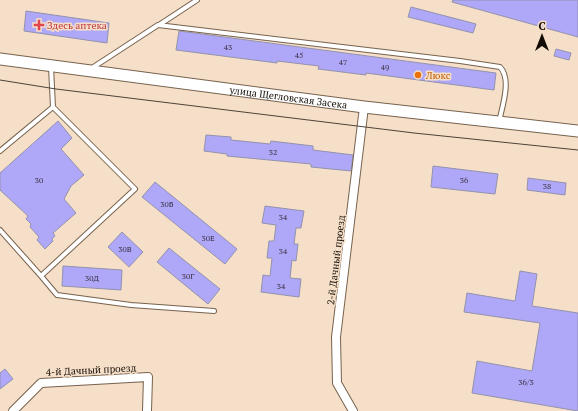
<svg xmlns="http://www.w3.org/2000/svg" width="578" height="411" font-family="'PT Serif',serif">
<style>
.building{fill:#afa7f7;stroke:#9392ad}
.lines{fill:none;stroke-linecap:round;stroke-linejoin:round}
.lane-casing{stroke:#76624e;stroke-width:6}
.street-casing{stroke:#76624e;stroke-width:10}
.secondary-casing{stroke:#76624e;stroke-width:13}
.lane{stroke:#fff;stroke-width:4}
.street{stroke:#fff;stroke-width:8}
.secondary{stroke:#fff;stroke-width:11}
.tram{stroke:#4e4338;stroke-width:1}
.health-dot{fill:#e0444e;stroke:#f6dfc8;stroke-width:1.5}
.food-dot{fill:#e8710a;stroke:#f6dfc8;stroke-width:1.5}
.labels{text-anchor:middle;dominant-baseline:central;stroke-width:3;stroke-linejoin:round;paint-order:stroke}
.number-label{font-size:8px;fill:#3a3342}
.health-label{font-size:10px;fill:#be3a42;stroke:#f6dfc8;text-anchor:start}
.food-label{font-size:10px;fill:#c56008;stroke:#f6dfc8;text-anchor:start}
.street-label{font-size:10px;fill:#130c05;stroke:#f6dfc8}
</style>
<rect width="100%" height="100%" fill="#f6dfc8"/>
<path class="building" d="M 453,0 L 578,0 L 578,37 L 452,2 Z
M 411,7 L 476,24 L 473,33 L 408,17 Z
M 26,11 L 109,23 L 107,43 L 24,31 Z
M 179,31 L 496,73 L 494,90 L 366,73 L 366,75 L 318,69 L 319,66 L 277,61 L 277,63 L 176,50 Z
M 556,49 L 571,53 L 569,60 L 554,56 Z
M 58,121 L 72,138 L 61,149 L 84,175 L 71,186 L 64,199 L 76,213 L 53,233 L 55,236 L 52,239 L 53,241 L 45,249 L 37,240 L 39,237 L 30,227 L 31,224 L 26,219 L 28,216 L 0,190 L 0,173 Z
M 206,135 L 231,137 L 231,140 L 270,144 L 271,141 L 313,146 L 313,150 L 353,155 L 351,171 L 311,167 L 311,164 L 227,156 L 227,154 L 204,151 Z
M 433,166 L 498,174 L 495,194 L 431,187 Z
M 528,178 L 566,183 L 565,195 L 527,190 Z
M 155,182 L 237,249 L 225,264 L 142,197 Z
M 265,206 L 304,211 L 301,228 L 296,228 L 294,244 L 298,244 L 296,261 L 292,260 L 290,278 L 301,279 L 299,297 L 261,292 L 263,275 L 270,276 L 272,258 L 267,258 L 269,241 L 274,241 L 276,225 L 262,223 Z
M 122,232 L 143,252 L 129,267 L 108,247 Z
M 169,248 L 220,289 L 208,304 L 157,262 Z
M 63,266 L 122,270 L 121,290 L 62,286 Z
M 520,271 L 537,274 L 532,306 L 578,313 L 578,411 L 472,393 L 477,361 L 532,371 L 540,323 L 464,312 L 467,293 L 515,301 Z
M 5,369 L 13,379 L 0,389 L 0,373 Z"/>
<g class="lines">
<g class="lane-casing">
<path id="lane" d="M 159,25 L 197,0
M 92,68 L 158,25 L 460,61 L 500,67 C 512,79 502,107 499,122
M 0,151 L 53,107
M 0,230 L 41,276 L 135,189 L 53,107 L 51,67
M 41,276 L 57,295 L 131,305 L 214,311"/>
</g>
<g class="street-casing">
<path id="street" d="M 13,411 L 41,383 L 148,377 L 147,411
M 353,411 L 337,383 L 336,337 L 364,107"/>
</g>
<g class="secondary-casing">
<g id="secondary">
<path id="s1" d="M 0,59 L 364,107 L 578,131"/>
</g>
</g>
<use href="#lane" class="lane"/>
<use href="#street" class="street"/>
<use href="#secondary" class="secondary"/>
<path class="tram" d="M 0,80 L 56,89 L 414,133 L 578,150"/>
</g>
<path class="health-dot" d="M37 19h4v4h4v4h-4v4h-4v-4h-4v-4h4z"/>
<circle class="food-dot" cx="418" cy="75" r="4"/>
<g class="labels">
<g class="number-label">
<text x="228" y="47">43</text>
<text x="299" y="55">45</text>
<text x="343" y="62">47</text>
<text x="385" y="67">49</text>
<text x="273" y="152">32</text>
<text x="39" y="180">30</text>
<text x="464" y="180">36</text>
<text x="547" y="186">38</text>
<text x="167" y="204">30Б</text>
<text x="283" y="217">34</text>
<text x="208" y="238">30Е</text>
<text x="125" y="249">30В</text>
<text x="283" y="251">34</text>
<text x="188" y="276">30Г</text>
<text x="92" y="278">30Д</text>
<text x="281" y="286">34</text>
<text x="526" y="382">36/3</text>
</g>
<g class="health-label">
<text x="47" y="25">Здесь аптека</text>
</g>
<g class="food-label">
<text x="426" y="75">Люкс</text>
</g>
<g class="street-label">
<text stroke="none"><textPath href="#s1" startOffset="291">улица Щегловская Засека</textPath></text>
<text transform="translate(336 260) rotate(-83)">2-й Дачный проезд</text>
<text transform="translate(91 370) rotate(-3)">4-й Дачный проезд</text>
</g>
</g>
<g transform="translate(542 36)" stroke="#f6dfc8" stroke-width="3" paint-order="stroke">
<path d="M0-3L7 15L0 10L-7 15Z" fill="#130c05"/>
<text y="-6" font-size="11" font-weight="bold" text-anchor="middle" fill="#130c05">С</text>
</g>
</svg>
